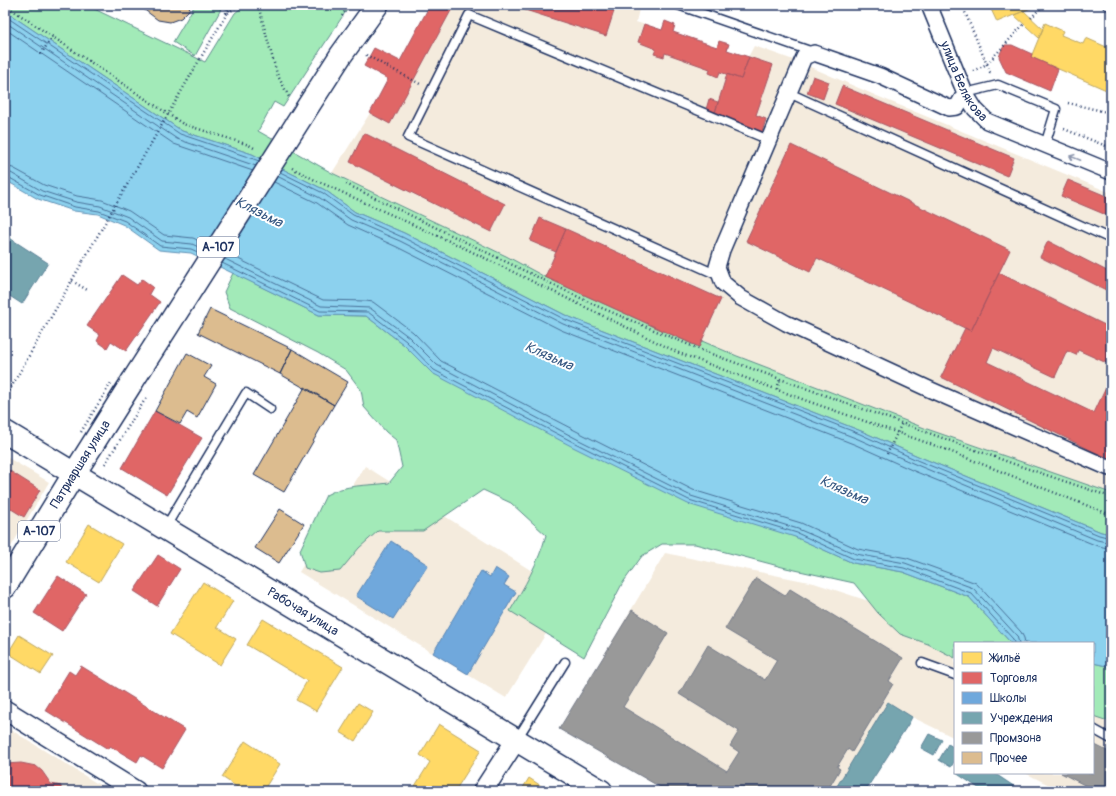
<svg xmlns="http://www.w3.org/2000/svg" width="1116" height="796" font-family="Pangolin,sans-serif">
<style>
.built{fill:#f4ebdd}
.green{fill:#a2eab8;stroke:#5e8c8b}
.water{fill:#8cd1ee;stroke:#5f90b4}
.homes{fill:#ffd966;stroke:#bba664}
.shops{fill:#e06666;stroke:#a55664}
.schools{fill:#6fa8dc;stroke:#5684b6}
.public{fill:#76a5af;stroke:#5b8297}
.industry{fill:#999;stroke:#737987}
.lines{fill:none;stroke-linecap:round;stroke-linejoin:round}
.shore{stroke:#487098;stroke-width:1}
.building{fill:#dcbc8f;stroke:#1b2f5e}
.service-casing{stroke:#1b2f5e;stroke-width:11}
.minor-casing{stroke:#1b2f5e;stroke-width:18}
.tertiary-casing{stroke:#1b2f5e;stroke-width:22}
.secondary-casing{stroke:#1b2f5e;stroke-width:25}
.primary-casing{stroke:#1b2f5e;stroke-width:25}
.path{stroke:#1b2f5e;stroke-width:2.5;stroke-dasharray:1 3;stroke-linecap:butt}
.service{stroke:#fff;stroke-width:8}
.minor{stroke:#fff;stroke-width:15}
.tertiary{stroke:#fff;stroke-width:19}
.secondary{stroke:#fff;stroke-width:22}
.primary{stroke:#fff;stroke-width:22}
.primary-bridge-casing{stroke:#1b2f5e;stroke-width:25;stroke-linecap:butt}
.path-bridge{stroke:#1b2f5e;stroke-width:2.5;stroke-dasharray:1 3;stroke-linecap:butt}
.primary-bridge{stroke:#fff;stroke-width:22}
.oneway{stroke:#8d97ae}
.labels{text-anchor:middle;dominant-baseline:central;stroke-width:4;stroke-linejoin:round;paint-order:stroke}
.shield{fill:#fff;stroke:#5f6d8e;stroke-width:1}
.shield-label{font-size:12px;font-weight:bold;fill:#1b2f5e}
.street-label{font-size:13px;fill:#1b2f5e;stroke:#fff}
.water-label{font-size:14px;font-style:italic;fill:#375882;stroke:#fff}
</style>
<rect width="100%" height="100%" fill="#fff"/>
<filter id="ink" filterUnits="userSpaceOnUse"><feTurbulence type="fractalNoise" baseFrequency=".025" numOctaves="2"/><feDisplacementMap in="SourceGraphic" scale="8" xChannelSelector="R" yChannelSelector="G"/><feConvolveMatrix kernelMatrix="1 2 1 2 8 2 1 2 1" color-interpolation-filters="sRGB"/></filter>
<g filter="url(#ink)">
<path class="built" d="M 430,5 L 640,5 L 636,22 L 662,30 L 665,21 L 675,25 L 673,32 L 717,47 L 719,41 L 729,44 L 727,50 L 748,57 L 754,46 L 799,62 L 877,96 L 1111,193 L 1111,493 L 927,429 L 737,356 L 702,341 L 699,347 L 545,277 L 506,256 L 332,173 L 370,113 L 388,79 L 364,66 L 374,48 L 400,61 Z
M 5,456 L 49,482 L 5,557 Z
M 365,466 L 570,595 L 506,698 L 299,572 Z
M 665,553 L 814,583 L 947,627 L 955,643 L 955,738 L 912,717 L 865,791 L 667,791 L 560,729 Z
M 1093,703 L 1111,708 L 1111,791 L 1061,791 L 1025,773 L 1093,773 Z
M 5,726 L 109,791 L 5,791 Z"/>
<path class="green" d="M 5,5 L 86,5 L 205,62 L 235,13 L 245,5 L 350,5 L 283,107 L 274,102 L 258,131 L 332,173 L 506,256 L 545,277 L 699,347 L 702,341 L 737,356 L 927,429 L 1111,493 L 1111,534 L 1101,532 L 920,457 L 861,431 L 567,316 L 404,233 L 355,212 L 325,190 L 252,154 L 182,131 L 5,11 Z
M 195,5 L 221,5 L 220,11 L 195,56 L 173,42 Z
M 233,273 L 319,315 L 366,316 L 403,344 L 432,373 L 853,563 L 903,572 L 969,597 L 1011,643 L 955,643 L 955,658 L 928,644 L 900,634 L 878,613 L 854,583 L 786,568 L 695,544 L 662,544 L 642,556 L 622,584 L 584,657 L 510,611 C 524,587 539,562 546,535 L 511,503 L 483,490 L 423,531 L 378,531 L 359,548 L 340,571 L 320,573 L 305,568 L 300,550 L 326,495 C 345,484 368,486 389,483 L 402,467 L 396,440 L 386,432 L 364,407 L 361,390 L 346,370 L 318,353 L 230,308 L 224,292 Z
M 1093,663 L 1111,667 L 1111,722 L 1093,716 Z"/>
<path class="water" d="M 5,11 L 182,131 L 252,154 L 325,190 L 355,212 L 404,233 L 567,316 L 861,431 L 920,457 L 1101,532 L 1111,534 L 1111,667 L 1093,663 L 1093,643 L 1011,643 L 969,597 L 903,572 L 853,563 L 795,537 L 688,504 L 573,447 L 432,373 L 403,344 L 366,316 L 319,315 L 191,253 L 159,250 L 124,225 L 98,214 L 74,211 L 38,199 L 5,180 Z"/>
<path class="homes" d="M 989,5 L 1030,5 L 1031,8 L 997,22 Z
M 1024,11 L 1043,29 L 1039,38 L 1014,15 Z
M 1045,23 L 1063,31 L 1061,35 L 1083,44 L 1086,38 L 1111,49 L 1111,92 L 1031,57 Z
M 89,524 L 122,544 L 99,582 L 66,562 Z
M 203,582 L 233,601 L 217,627 L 236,639 L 220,665 L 170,634 Z
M 263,619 L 343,667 L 316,711 L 296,700 L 307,681 L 247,645 Z
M 19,635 L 53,656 L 41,674 L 8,653 Z
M 358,703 L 373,712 L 355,741 L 340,732 Z
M 439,724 L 481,750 L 455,791 L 423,791 L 415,786 L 430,762 L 420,755 Z
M 245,741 L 280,764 L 263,791 L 243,791 L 222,777 Z
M 529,778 L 549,791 L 521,791 Z"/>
<path class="shops" d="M 430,5 L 454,5 L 390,124 L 370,113 L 388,79 L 364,66 L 374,48 L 400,61 Z
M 520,5 L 616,5 L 606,36 L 519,8 Z
M 665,21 L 675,25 L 673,32 L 717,47 L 719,41 L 729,44 L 727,50 L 749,57 L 741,79 L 720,72 L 718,77 L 709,73 L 710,69 L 665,53 L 664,57 L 654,54 L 656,49 L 638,42 L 644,24 L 662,30 Z
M 1005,45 L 1012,45 L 1032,54 L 1031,57 L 1058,69 L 1050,91 L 1006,72 L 999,57 L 1002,49 Z
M 749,57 L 773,65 L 756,115 L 766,119 L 762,132 L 714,116 L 727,74 L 741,79 Z
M 813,76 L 829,82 L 823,99 L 807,93 Z
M 842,86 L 1014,158 L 1007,176 L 835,104 Z
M 709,99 L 718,102 L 714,116 L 705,113 Z
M 364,133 L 505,204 L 491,232 L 350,162 Z
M 791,145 L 1010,250 L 971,331 L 817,258 L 810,272 L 746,241 Z
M 1068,180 L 1111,198 L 1111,217 L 1061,196 Z
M 540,218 L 566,229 L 556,252 L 530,241 Z
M 566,229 L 721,299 L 699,347 L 545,277 Z
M 1048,241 L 1111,273 L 1111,286 L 1108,291 L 1040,257 Z
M 999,273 L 1111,328 L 1111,365 L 1078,350 L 1076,355 L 1067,351 L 1055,377 L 993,348 L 987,362 L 1094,413 L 1111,377 L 1111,456 L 1109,459 L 941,377 L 965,328 L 971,331 Z
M 122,275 L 137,285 L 142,279 L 153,287 L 149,294 L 160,302 L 126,351 L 111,341 L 107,348 L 97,341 L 100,335 L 87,326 Z
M 155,411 L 202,438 L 167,495 L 122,468 Z
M 5,468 L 40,490 L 24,517 L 8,507 L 5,512 Z
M 158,555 L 180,569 L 157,606 L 134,591 Z
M 58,576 L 86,594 L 62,631 L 34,613 Z
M 81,666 L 185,730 L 162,768 L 141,755 L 137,762 L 110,746 L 108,749 L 45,710 L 69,671 L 75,675 Z
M 21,763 L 36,766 L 42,771 L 51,784 L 61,786 L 61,791 L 5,791 L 5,764 Z"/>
<path class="schools" d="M 391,541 L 428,565 L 393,619 L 356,596 Z
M 495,568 L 509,577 L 504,585 L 516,592 L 468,674 L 433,653 L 481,571 L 490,577 Z"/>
<path class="public" d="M 5,235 L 48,263 L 22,304 L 5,293 Z
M 888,702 L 912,717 L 909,723 L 865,791 L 834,791 Z
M 929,734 L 942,740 L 934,755 L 921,748 Z
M 948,744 L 955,748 L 955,760 L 951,767 L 939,760 Z
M 956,773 L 994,773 L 1021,791 L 983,791 Z"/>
<path class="industry" d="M 756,578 L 785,596 L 790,589 L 903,658 L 889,681 L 893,684 L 852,752 L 848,749 L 837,767 L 840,769 L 827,791 L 667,791 L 559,729 L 632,610 L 668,633 L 623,707 L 727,771 L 739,752 L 730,746 L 739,731 L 679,694 L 708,645 L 765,680 L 777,660 L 725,629 Z
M 1093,744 L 1111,753 L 1111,791 L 1096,791 L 1061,773 L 1093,773 Z"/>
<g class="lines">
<path class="shore" d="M 5,16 L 180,134 L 251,158 L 259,161
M 5,22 L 177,139 L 256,166
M 5,29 L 174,144 L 253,171
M 5,166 L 13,168 L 44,185 L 77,196 L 102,200 L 129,211 L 164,235 L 193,238 L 206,244
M 5,172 L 11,173 L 42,191 L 76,202 L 100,206 L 128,217 L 162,241 L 192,244 L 203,249
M 280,172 L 323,193 L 353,215 L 402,237 L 566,320 L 860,434 L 919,461 L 1099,535 L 1111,538
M 277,176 L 320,198 L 351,220 L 400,241 L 563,324 L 858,439 L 917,465 L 1097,540 L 1111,543
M 5,177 L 8,177 L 40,195 L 75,207 L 99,211 L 125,221 L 160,246 L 191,249 L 200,253
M 274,182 L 317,203 L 348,225 L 397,247 L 561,330 L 856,445 L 914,471 L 1095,545 L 1111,549
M 228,254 L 323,300 L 366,301 L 373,302 L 413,332 L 441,361 L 580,433 L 693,490 L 801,523 L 858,549 L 907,558 L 976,583 L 1021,632 L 1024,638 L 1025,643
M 225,259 L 321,306 L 370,308 L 409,337 L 437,365 L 577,439 L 691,496 L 798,529 L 856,554 L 905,563 L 973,588 L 1017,636 L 1019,643
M 222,263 L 320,311 L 368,312 L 406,341 L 434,370 L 575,443 L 689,500 L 797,533 L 854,559 L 904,568 L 971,593 L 1013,639 L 1014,643"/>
</g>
<path class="building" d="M 138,5 L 190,5 L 189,10 L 181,18 L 170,22 L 158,20 Z
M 210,309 L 292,349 L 280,374 L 198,333 Z
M 292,349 L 348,382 L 334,405 L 280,374 Z
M 187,353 L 211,366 L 204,377 L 216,384 L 197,418 L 187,412 L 180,424 L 155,411 Z
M 305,387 L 334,405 L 284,492 L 254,475 Z
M 280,509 L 304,524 L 279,563 L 255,548 Z"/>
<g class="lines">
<g class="service-casing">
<path id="service" d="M 678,5 L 813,52
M 1107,5 L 1111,6
M 789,93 L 1111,239
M 965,93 L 998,85 L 1056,109 L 1045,145
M 720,276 L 408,137 L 469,15 L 769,140
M 165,528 L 246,393 L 270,409
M 922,663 L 955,675
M 1093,729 L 1111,739
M 517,739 L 565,662"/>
</g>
<g class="minor-casing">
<g id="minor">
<path id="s1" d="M 929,5 L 965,93 L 975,109 L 987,121 L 1111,172"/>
<path d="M 965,93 L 957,107 L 949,108 L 880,76 L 814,53 L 804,57 L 722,250 L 717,267 L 723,283 L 741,298 L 786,323 L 931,390 L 1109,468 L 1111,468"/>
</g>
</g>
<g class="tertiary-casing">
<path id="tertiary" d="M 5,710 L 136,791
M 483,791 L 516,740"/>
</g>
<g class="secondary-casing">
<g id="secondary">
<path id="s2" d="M 5,432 L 601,791"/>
</g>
</g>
<g class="primary-casing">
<g id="primary">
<path d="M 305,111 L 341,55 L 377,5"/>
<path id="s3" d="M 5,587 L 74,474 L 132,382"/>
</g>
</g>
<path class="path" d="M 5,5 L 183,124 L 249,145 L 256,149
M 258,5 L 277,74 L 289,97
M 962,5 L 990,72 L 992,72
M 226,13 L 227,5
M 228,13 L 239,5
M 342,16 L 349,5
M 1031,18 L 1043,5
M 41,54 L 52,37
M 366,55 L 420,84
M 200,59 L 232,5
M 973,71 L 987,64 L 1024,24
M 1068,103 L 1111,113
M 1064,129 L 1111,148
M 292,168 L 315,180 L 460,246 L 679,353 L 810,402 L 939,447 L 1111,515
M 346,184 L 597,306 L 706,352 L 1014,464 L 1111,497
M 72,281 L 89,291
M 777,389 L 780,379
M 5,398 L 83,261
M 887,454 L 902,423"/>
<use href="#service" class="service"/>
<use href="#minor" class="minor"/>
<use href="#tertiary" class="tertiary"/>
<use href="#secondary" class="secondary"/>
<use href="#primary" class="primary"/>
<g class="primary-bridge-casing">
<path id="primary-bridge" d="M 132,382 L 305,111"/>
</g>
<path class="path-bridge" d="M 83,261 L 200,59
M 81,432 L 111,383
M 105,464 L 146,398"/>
<use href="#primary-bridge" class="primary-bridge"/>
</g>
<defs><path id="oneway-shaft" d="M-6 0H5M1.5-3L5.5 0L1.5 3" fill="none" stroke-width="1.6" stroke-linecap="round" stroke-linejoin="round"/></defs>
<use class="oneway" href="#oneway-shaft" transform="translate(1075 158) rotate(-158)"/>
</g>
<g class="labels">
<g class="shield">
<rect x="197" y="237" width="42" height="20" rx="3"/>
<rect x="18" y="521" width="42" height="20" rx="3"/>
</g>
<g class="shield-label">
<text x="218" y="247">А-107</text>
<text x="39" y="531">А-107</text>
</g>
<g class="street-label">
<text stroke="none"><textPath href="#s1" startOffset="84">улица Белякова</textPath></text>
<text stroke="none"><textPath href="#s3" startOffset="144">Патриаршая улица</textPath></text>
<text stroke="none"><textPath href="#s2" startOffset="348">Рабочая улица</textPath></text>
</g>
<g class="water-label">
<text transform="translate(259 212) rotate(27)">Клязьма</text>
<text transform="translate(549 356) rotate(24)">Клязьма</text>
<text transform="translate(844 490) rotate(24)">Клязьма</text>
</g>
</g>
<rect width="1116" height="796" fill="none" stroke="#fff" stroke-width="20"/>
<rect x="10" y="10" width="1096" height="776" fill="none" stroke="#1b2f5e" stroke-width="1.5" filter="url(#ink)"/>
<rect x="954" y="642" width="140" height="132" fill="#ffffff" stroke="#a4acbf"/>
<rect x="962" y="652" width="20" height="12" fill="#ffd966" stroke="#a4acbf"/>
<text x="990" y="662" font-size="12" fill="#1b2f5e">Жильё</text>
<rect x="962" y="672" width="20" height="12" fill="#e06666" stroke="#a4acbf"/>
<text x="990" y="682" font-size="12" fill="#1b2f5e">Торговля</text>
<rect x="962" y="692" width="20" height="12" fill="#6fa8dc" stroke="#a4acbf"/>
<text x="990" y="702" font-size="12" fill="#1b2f5e">Школы</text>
<rect x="962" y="712" width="20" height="12" fill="#76a5af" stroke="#a4acbf"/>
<text x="990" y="722" font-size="12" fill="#1b2f5e">Учреждения</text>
<rect x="962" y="732" width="20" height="12" fill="#999999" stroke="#a4acbf"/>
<text x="990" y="742" font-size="12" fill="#1b2f5e">Промзона</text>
<rect x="962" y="752" width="20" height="12" fill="#dcbc8f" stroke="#a4acbf"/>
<text x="990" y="762" font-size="12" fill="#1b2f5e">Прочее</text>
</svg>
